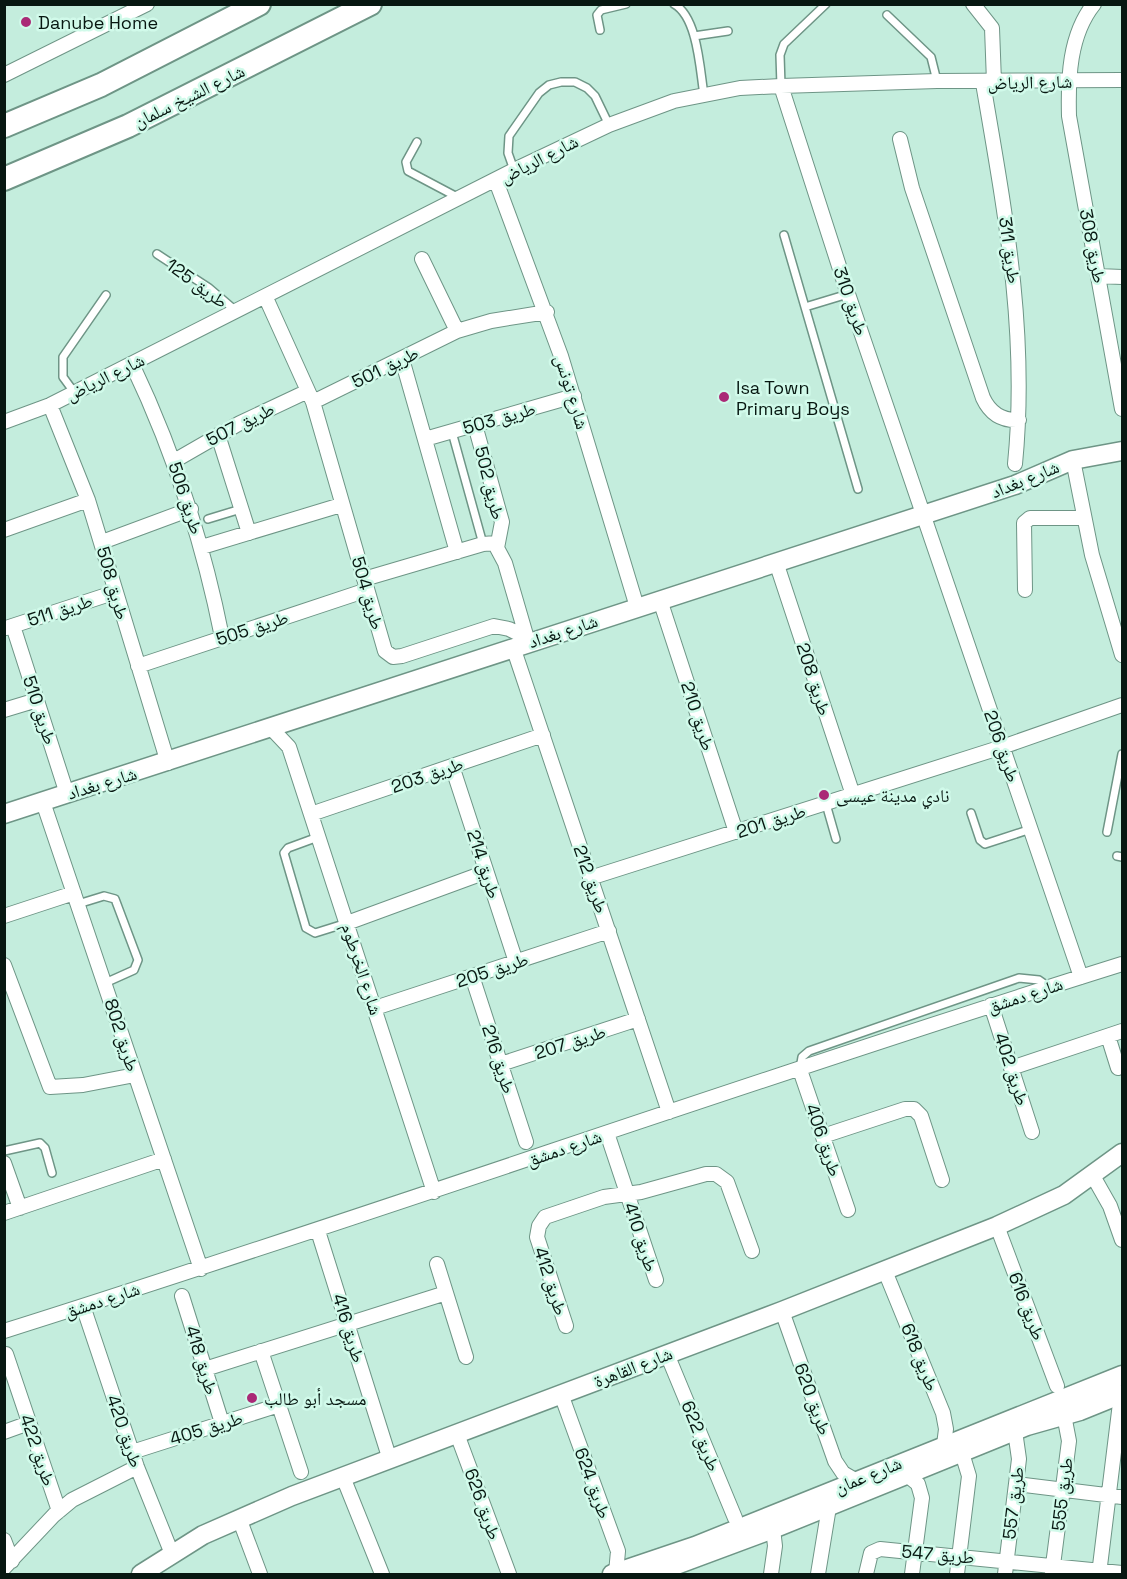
<svg xmlns="http://www.w3.org/2000/svg" width="1127" height="1579" font-family="'Space Grotesk','Noto Naskh Arabic',sans-serif">
<style>
.lines{fill:none;stroke-linecap:round;stroke-linejoin:round}
.service-casing{stroke:#6e9586;stroke-width:10}
.minor-casing{stroke:#6e9586;stroke-width:16}
.tertiary-casing{stroke:#6e9586;stroke-width:21}
.primary-casing{stroke:#6e9586;stroke-width:26}
.service{stroke:#fff;stroke-width:7}
.minor{stroke:#fff;stroke-width:14}
.tertiary{stroke:#fff;stroke-width:18}
.primary{stroke:#fff;stroke-width:22}
.poi-dot{fill:#aa2976;stroke:#d1faea;stroke-width:2}
.labels{text-anchor:middle;dominant-baseline:central;stroke-width:5;stroke-linejoin:round;paint-order:stroke}
.poi-label{font-size:18px;fill:#071711;stroke:#d1faea;text-anchor:start}
.street-label{font-size:18px;fill:#071711;stroke:#d1faea}
</style>
<rect width="100%" height="100%" fill="#c4eddd"/>
<g class="lines">
<g class="service-casing">
<path id="service" d="M 674,4 C 698,17 700,71 704,95
M 887,15 L 931,57 L 937,81
M 600,30 L 597,15 L 601,10 L 626,4
M 694,36 L 728,31
M 781,86 L 780,55 L 784,44 L 826,4
M 417,142 L 406,162 L 408,171 L 459,198
M 514,170 L 508,153 L 509,136 L 539,93 L 549,85 L 561,82 L 575,82 L 587,88 L 595,96 L 609,125
M 784,235 L 858,489
M 157,254 L 209,288 L 237,312
M 805,307 L 848,294
M 74,392 L 63,377 L 63,357 L 106,295
M 452,432 L 483,544
M 208,519 L 241,509
M 826,804 L 836,839
M 971,813 L 980,840 L 985,844 L 1031,829
M 1107,832 L 1122,754
M 318,837 L 288,848 L 284,853 L 306,928 L 315,933 L 347,923
M 1117,856 L 1122,857
M 78,904 L 104,896 L 115,899 L 138,960 L 134,970 L 105,983
M 800,1069 L 802,1057 L 809,1051 L 1019,978 L 1039,980 L 1049,987
M 4,1151 L 40,1143 L 45,1148 L 52,1173"/>
</g>
<g class="minor-casing">
<path id="minor" d="M 973,4 L 992,28 L 994,82
M 1094,4 C 1069,35 1068,79 1069,116 L 1122,409
M 4,75 L 147,4
M 983,83 C 1005,212 1028,333 1015,464
M 781,86 L 848,294 L 1081,977
M 900,139 L 912,188 L 983,398 C 990,413 1002,421 1019,420
M 496,181 L 561,356 L 637,607
M 422,259 L 457,331
M 1098,276 L 1122,277
M 266,298 L 313,402 L 385,651 L 393,657 L 402,656 L 494,626 L 509,629 L 527,638
M 402,359 L 457,552
M 132,364 C 174,452 203,542 222,637
M 313,402 L 457,331 L 491,321 L 547,312
M 50,405 L 88,500 L 168,763
M 4,422 L 50,405 L 514,170 L 609,125 L 674,101 L 740,88 L 781,86 L 937,81 L 1122,80
M 475,425 L 502,522 L 497,548 L 505,563 L 528,642
M 218,435 L 249,533
M 425,439 L 574,396
M 1073,460 L 1092,555 L 1122,655
M 174,461 L 240,423 L 308,391
M 4,530 L 88,500
M 102,542 L 191,509
M 202,547 L 341,505
M 776,562 L 853,795
M 364,579 L 483,544 L 496,543
M 1025,590 L 1024,523 L 1030,518 L 1083,518
M 660,600 L 736,832
M 13,626 L 67,794
M 6,628 L 116,592
M 513,647 L 669,1112
M 138,666 L 367,590
M 4,710 L 37,700
M 271,728 L 289,747 L 434,1192
M 452,766 L 516,962
M 43,802 L 201,1269
M 311,814 L 543,735
M 590,878 L 1002,747 L 1122,705
M 4,916 L 74,893
M 347,923 L 486,872
M 4,965 L 50,1087 L 83,1085 L 135,1075
M 472,976 L 526,1142
M 991,1005 L 1032,1132
M 375,1008 L 609,931
M 1108,1036 L 1118,1068
M 501,1064 L 638,1019
M 1011,1068 L 1122,1031
M 800,1070 L 848,1210
M 607,1133 L 656,1280
M 823,1136 L 905,1109 L 914,1109 L 921,1116 L 942,1180
M 4,1163 L 20,1208
M 1093,1176 L 1110,1206 L 1122,1240
M 4,1213 L 164,1159
M 997,1226 L 1057,1386
M 318,1231 L 390,1460
M 437,1264 L 466,1357
M 885,1271 L 943,1413 L 946,1429 L 944,1445
M 182,1296 L 222,1423
M 83,1306 L 137,1467 L 172,1554
M 782,1311 L 835,1461 L 843,1473 L 855,1480
M 566,1326 L 537,1237 L 539,1226 L 545,1217 L 604,1197 L 641,1192 L 706,1174 L 716,1174 L 727,1182 L 752,1251
M 4,1331 C 379,1213 748,1081 1122,964
M 261,1351 L 301,1472
M 6,1354 L 59,1511
M 667,1354 L 735,1518
M 205,1369 L 446,1293
M 561,1394 L 618,1551 L 616,1573
M 4,1432 L 29,1423
M 457,1434 L 509,1574
M 132,1452 L 279,1405
M 907,1475 L 918,1484 L 922,1498 L 912,1574
M 343,1477 L 382,1574
M 1016,1484 L 1122,1497
M 239,1518 L 260,1574
M 4,1540 L 12,1561
M 4,1568 L 54,1515 L 72,1500 L 137,1467
M 1052,1573 L 1069,1441 L 1064,1415
M 771,1574 L 775,1546 L 773,1529
M 818,1574 L 829,1507
M 866,1574 L 871,1553 L 880,1549 L 1122,1573
M 957,1574 L 969,1476 L 962,1453
M 1005,1574 L 1019,1459 L 1015,1431
M 1099,1574 L 1121,1395"/>
</g>
<g class="tertiary-casing">
<path id="tertiary" d="M 4,814 L 1015,485 L 1073,460 L 1122,451
M 141,1574 L 203,1535 L 292,1496 L 782,1311 L 997,1226 L 1064,1195 L 1122,1153
M 612,1574 L 695,1546 L 1122,1375
M 652,1574 L 773,1529 L 1027,1426 L 1080,1411 L 1122,1394"/>
</g>
<g class="primary-casing">
<path id="primary" d="M 4,126 L 101,85 L 259,4
M 4,179 L 128,126 L 370,4"/>
</g>
<use href="#service" class="service"/>
<use href="#minor" class="minor"/>
<use href="#tertiary" class="tertiary"/>
<use href="#primary" class="primary"/>
</g>
<g class="poi-dot">
<circle cx="26" cy="22" r="6"/>
<circle cx="724" cy="397" r="6"/>
<circle cx="824" cy="795" r="6"/>
<circle cx="252" cy="1398" r="6"/>
</g>
<g class="labels">
<g class="poi-label">
<text x="38" y="22">Danube Home</text>
<text x="736" y="387">Isa Town<tspan x="736" dy="21">Primary Boys</tspan></text>
<text x="836" y="795">نادي مدينة عيسى</text>
<text x="264" y="1398">مسجد أبو طالب</text>
</g>
<g class="street-label">
<text transform="translate(1030 82) rotate(-1)">شارع الرياض</text>
<text transform="translate(189 96) rotate(-26)">شارع الشيخ سلمان</text>
<text transform="translate(539 159) rotate(-27)">شارع الرياض</text>
<text transform="translate(1093 246) rotate(79)">طريق 308</text>
<text transform="translate(1010 250) rotate(82)">طريق 311</text>
<text transform="translate(197 283) rotate(36)">طريق 125</text>
<text transform="translate(851 301) rotate(71)">طريق 310</text>
<text transform="translate(385 367) rotate(-26)">طريق 501</text>
<text transform="translate(105 377) rotate(-26)">شارع الرياض</text>
<text transform="translate(572 392) rotate(73)">شارع تونس</text>
<text transform="translate(499 418) rotate(-16)">طريق 503</text>
<text transform="translate(240 424) rotate(-27)">طريق 507</text>
<text transform="translate(1025 479) rotate(-22)">شارع بغداد</text>
<text transform="translate(490 483) rotate(76)">طريق 502</text>
<text transform="translate(186 498) rotate(72)">طريق 506</text>
<text transform="translate(113 583) rotate(74)">طريق 508</text>
<text transform="translate(368 593) rotate(74)">طريق 504</text>
<text transform="translate(60 610) rotate(-18)">طريق 511</text>
<text transform="translate(252 628) rotate(-18)">طريق 505</text>
<text transform="translate(563 631) rotate(-18)">شارع بغداد</text>
<text transform="translate(814 679) rotate(72)">طريق 208</text>
<text transform="translate(40 710) rotate(72)">طريق 510</text>
<text transform="translate(698 716) rotate(72)">طريق 210</text>
<text transform="translate(1002 746) rotate(71)">طريق 206</text>
<text transform="translate(427 775) rotate(-19)">طريق 203</text>
<text transform="translate(102 783) rotate(-17)">شارع بغداد</text>
<text transform="translate(771 821) rotate(-18)">طريق 201</text>
<text transform="translate(484 864) rotate(72)">طريق 214</text>
<text transform="translate(591 879) rotate(71)">طريق 212</text>
<text transform="translate(362 969) rotate(72)">شارع الخرطوم</text>
<text transform="translate(492 970) rotate(-18)">طريق 205</text>
<text transform="translate(1025 995) rotate(-18)">شارع دمشق</text>
<text transform="translate(122 1035) rotate(72)">طريق 802</text>
<text transform="translate(570 1042) rotate(-18)">طريق 207</text>
<text transform="translate(499 1059) rotate(72)">طريق 216</text>
<text transform="translate(1012 1069) rotate(72)">طريق 402</text>
<text transform="translate(824 1140) rotate(71)">طريق 406</text>
<text transform="translate(564 1148) rotate(-19)">شارع دمشق</text>
<text transform="translate(641 1237) rotate(72)">طريق 410</text>
<text transform="translate(551 1281) rotate(72)">طريق 412</text>
<text transform="translate(102 1300) rotate(-18)">شارع دمشق</text>
<text transform="translate(1027 1306) rotate(69)">طريق 616</text>
<text transform="translate(349 1328) rotate(73)">طريق 416</text>
<text transform="translate(920 1357) rotate(68)">طريق 618</text>
<text transform="translate(202 1360) rotate(73)">طريق 418</text>
<text transform="translate(633 1367) rotate(-21)">شارع القاهرة</text>
<text transform="translate(813 1399) rotate(70)">طريق 620</text>
<text transform="translate(206 1428) rotate(-17)">طريق 405</text>
<text transform="translate(125 1431) rotate(71)">طريق 420</text>
<text transform="translate(701 1436) rotate(68)">طريق 622</text>
<text transform="translate(38 1450) rotate(71)">طريق 422</text>
<text transform="translate(868 1475) rotate(-22)">شارع عمان</text>
<text transform="translate(593 1483) rotate(70)">طريق 624</text>
<text transform="translate(1062 1494) rotate(-83)">طريق 555</text>
<text transform="translate(1013 1503) rotate(-83)">طريق 557</text>
<text transform="translate(483 1504) rotate(70)">طريق 626</text>
<text transform="translate(938 1554) rotate(5)">طريق 547</text>
</g>
</g>
<rect width="1127" height="1579" fill="none" stroke="#071711" stroke-width="12"/>
</svg>
